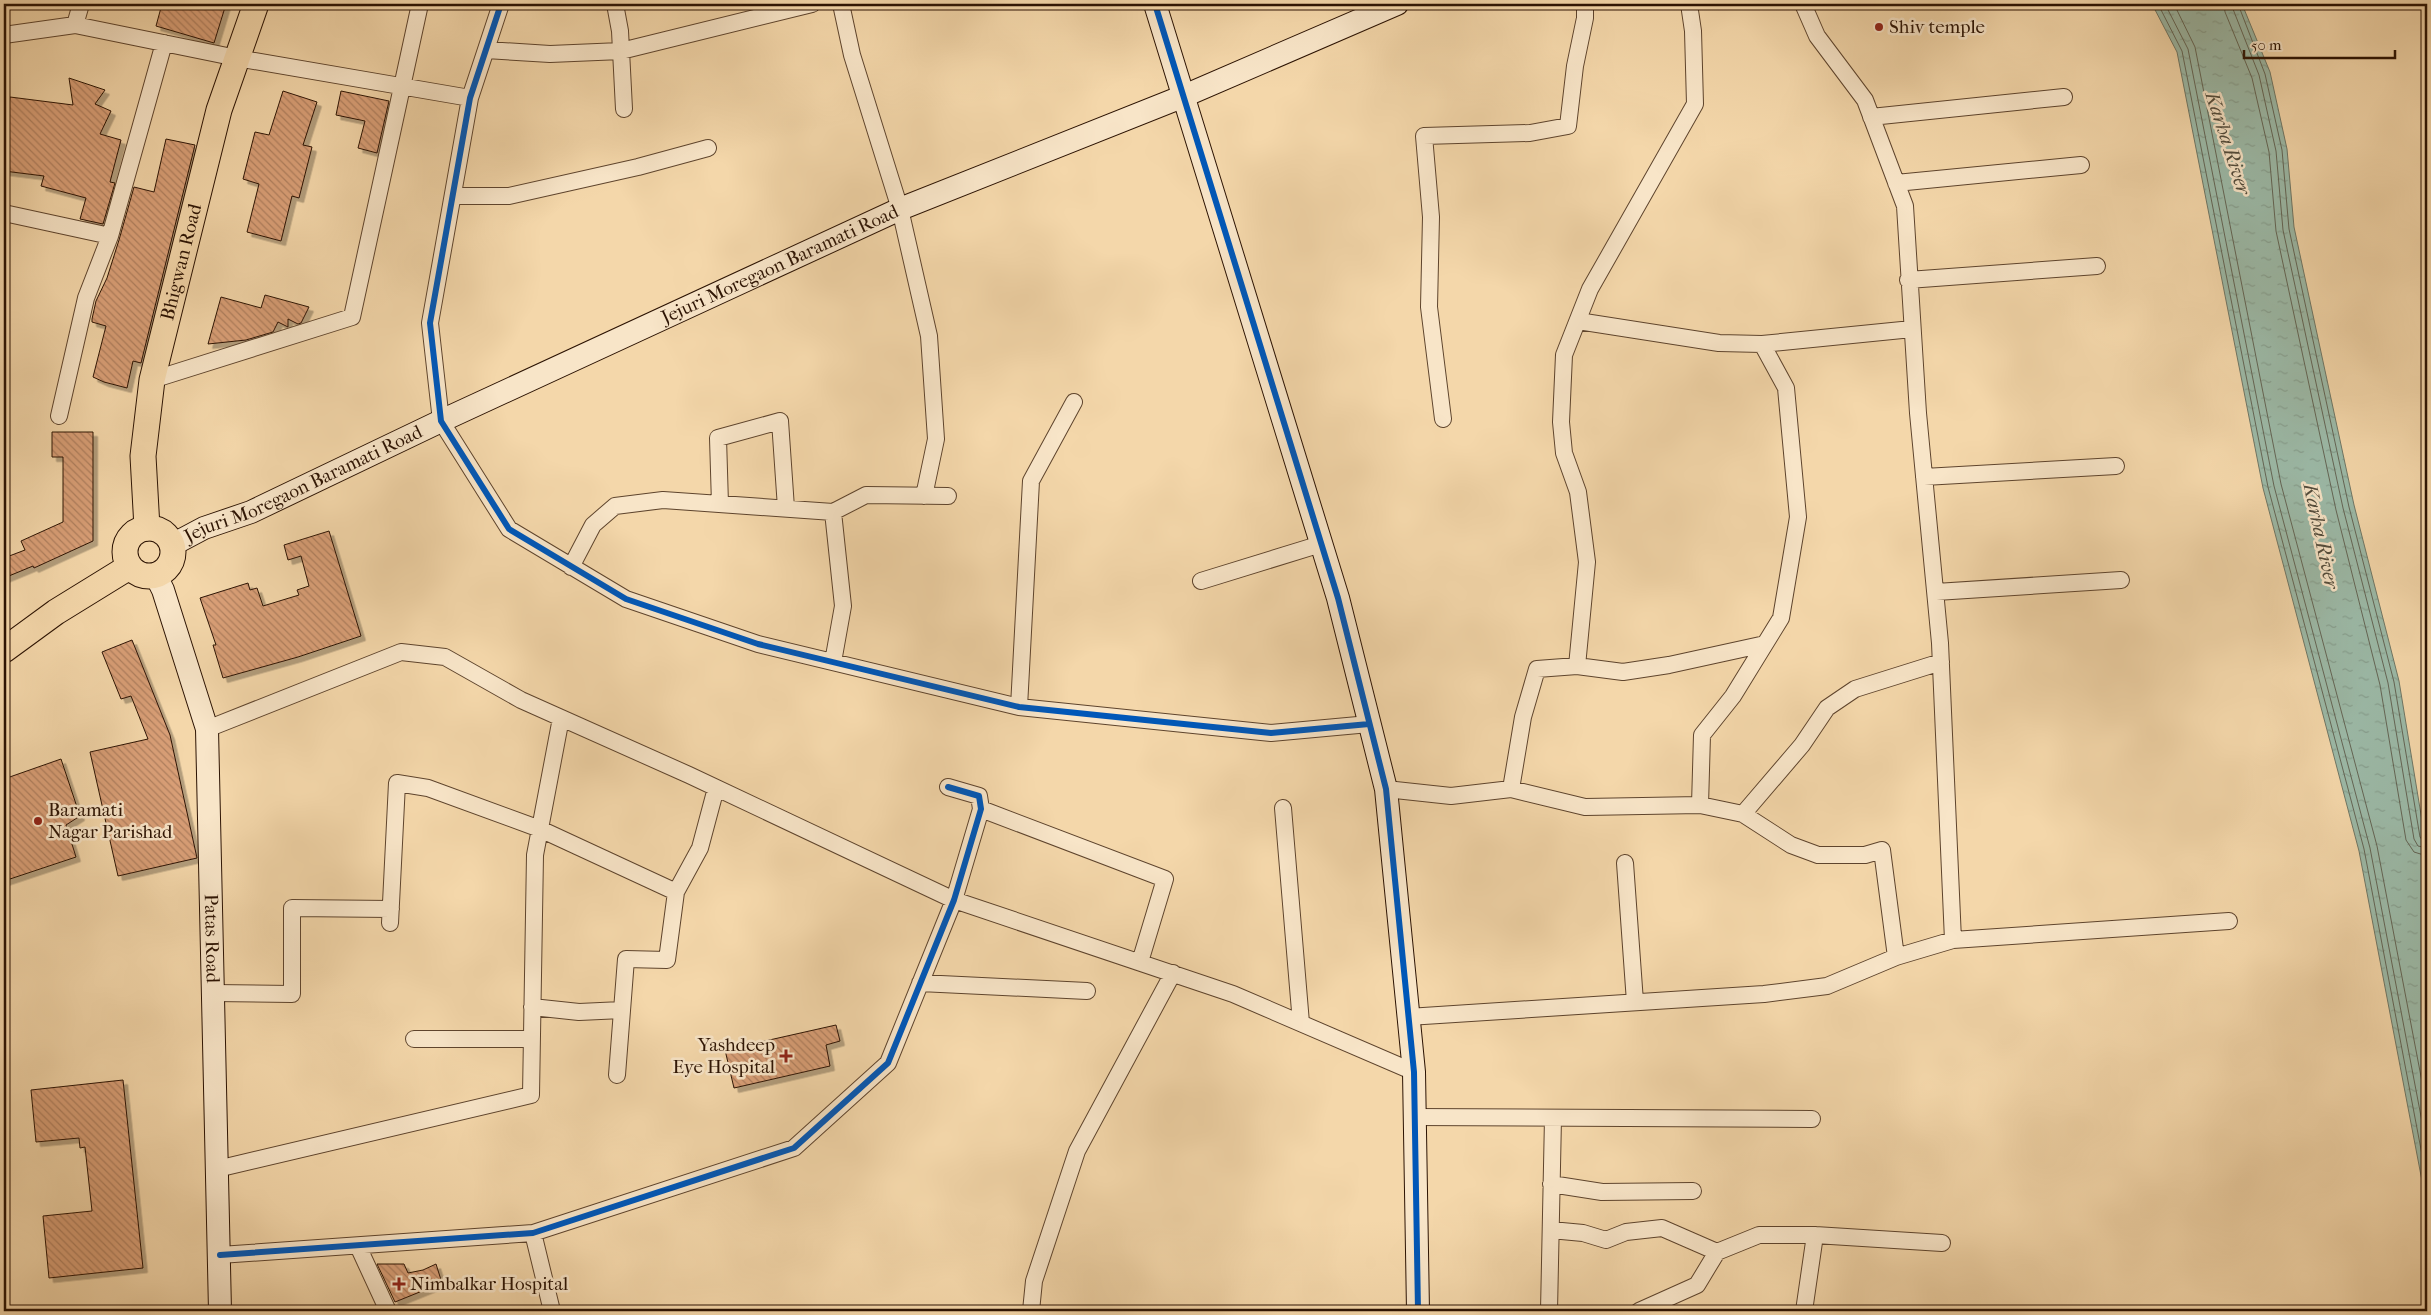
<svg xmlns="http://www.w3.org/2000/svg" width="2431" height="1315" font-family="'IM FELL French Canon',serif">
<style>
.water{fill:url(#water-ripples);stroke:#6f7766}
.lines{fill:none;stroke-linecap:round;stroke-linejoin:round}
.shore{stroke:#646656;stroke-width:1}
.building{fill:url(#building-back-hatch);stroke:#2c1303;filter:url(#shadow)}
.street-casing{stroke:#5e442d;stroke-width:18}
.secondary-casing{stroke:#2c1303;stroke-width:24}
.primary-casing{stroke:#2c1303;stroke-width:27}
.street{stroke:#f8e5c8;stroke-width:16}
.secondary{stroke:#f8e5c8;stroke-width:22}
.primary{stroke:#f4d7aa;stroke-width:25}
.cycleway-casing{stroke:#f8e5c8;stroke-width:9}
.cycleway{stroke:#0057b8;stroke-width:6}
.poi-dot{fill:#8f2418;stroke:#f8e5c8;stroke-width:2}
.labels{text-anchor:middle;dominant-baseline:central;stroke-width:5;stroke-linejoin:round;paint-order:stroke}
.poi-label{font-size:19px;fill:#2c1303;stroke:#f8e5c8;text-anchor:start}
.street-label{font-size:19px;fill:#2c1303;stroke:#f8e5c8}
.water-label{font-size:20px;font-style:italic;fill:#534d3d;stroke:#f8e5c8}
</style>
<defs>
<pattern id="water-ripples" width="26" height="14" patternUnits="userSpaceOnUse" patternTransform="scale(1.25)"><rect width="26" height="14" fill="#9cbaa8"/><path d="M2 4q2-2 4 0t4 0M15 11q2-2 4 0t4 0" fill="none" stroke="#879f8f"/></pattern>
<pattern id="building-back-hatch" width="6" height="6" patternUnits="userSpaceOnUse" patternTransform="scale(1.25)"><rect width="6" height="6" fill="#d99f77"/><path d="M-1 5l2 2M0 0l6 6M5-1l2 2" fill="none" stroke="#b0805f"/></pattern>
<filter id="shadow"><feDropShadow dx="4.5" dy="4.5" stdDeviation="0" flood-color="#0004"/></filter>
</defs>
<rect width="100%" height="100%" fill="#f4d7aa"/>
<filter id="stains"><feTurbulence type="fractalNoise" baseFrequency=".004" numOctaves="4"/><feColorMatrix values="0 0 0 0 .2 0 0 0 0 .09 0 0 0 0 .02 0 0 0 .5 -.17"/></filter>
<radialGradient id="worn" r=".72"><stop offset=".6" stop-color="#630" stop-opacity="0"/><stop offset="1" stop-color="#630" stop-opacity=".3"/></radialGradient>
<path class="water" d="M 2152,4 L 2242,4 L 2270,72 L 2287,149 L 2294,227 L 2354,505 L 2399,681 L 2427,851 L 2427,1207 L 2359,851 L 2263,488 L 2177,52 Z"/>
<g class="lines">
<path class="shore" d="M 2158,4 L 2182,51 L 2268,487 L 2364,849 L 2427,1181
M 2165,4 L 2188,49 L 2274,486 L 2370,848 L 2427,1148
M 2174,4 L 2195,47 L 2281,484 L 2377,846 L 2427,1108
M 2224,4 L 2225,12 L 2252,78 L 2269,152 L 2276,231 L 2336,510 L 2380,685 L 2406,840 L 2414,852 L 2427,856
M 2231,4 L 2259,75 L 2276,151 L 2283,230 L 2343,508 L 2388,683 L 2414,839 L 2418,846 L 2427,848
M 2238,4 L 2265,74 L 2282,150 L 2289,229 L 2349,507 L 2394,682 L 2420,837 L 2423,841 L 2427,842"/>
</g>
<path class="building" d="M 162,4 L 226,4 L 214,43 L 156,26 Z
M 69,78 L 105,90 L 95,104 L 111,111 L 100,134 L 121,140 L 110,182 L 115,183 L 103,224 L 80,219 L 86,198 L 41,186 L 44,176 L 4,171 L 4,145 L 10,97 L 73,105 Z
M 283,91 L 317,102 L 303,145 L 312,147 L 299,198 L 292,196 L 281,241 L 247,232 L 259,184 L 243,179 L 255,132 L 269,135 Z
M 341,91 L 389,101 L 377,153 L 358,148 L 365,121 L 336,115 Z
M 166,139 L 195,145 L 141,363 L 133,361 L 127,388 L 104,382 L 93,377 L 106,326 L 92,322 L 92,319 L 96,301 L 107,278 L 119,240 L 134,187 L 154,192 Z
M 265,295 L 309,307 L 301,323 L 298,324 L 288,319 L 288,327 L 278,322 L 273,332 L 246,340 L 208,344 L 221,297 L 261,308 Z
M 52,432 L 93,432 L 93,541 L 34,568 L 33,566 L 4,578 L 4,558 L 25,550 L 21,541 L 63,522 L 63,457 L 52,457 Z
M 329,531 L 361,636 L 298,657 L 223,678 L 213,645 L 216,645 L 200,598 L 248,583 L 250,590 L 257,588 L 263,606 L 299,595 L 297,590 L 309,586 L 301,556 L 288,560 L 284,545 Z
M 132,640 L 170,735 L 197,858 L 118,876 L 90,752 L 148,739 L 131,696 L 121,699 L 102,652 Z
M 61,759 L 80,816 L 66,825 L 76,857 L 4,881 L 4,779 Z
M 836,1025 L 840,1041 L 826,1045 L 830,1066 L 734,1088 L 725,1050 Z
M 123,1080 L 143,1268 L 49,1278 L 43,1216 L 92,1211 L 85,1147 L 80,1148 L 79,1138 L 36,1142 L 31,1090 Z
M 377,1264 L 404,1264 L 408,1273 L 423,1270 L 436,1264 L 442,1283 L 395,1302 Z"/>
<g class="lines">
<g class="street-casing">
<path id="street" d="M 501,4 L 470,98 L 430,323 L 441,421 L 509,529 L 626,599 L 758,644 L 1019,707 L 1271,733 L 1369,724
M 615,4 L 620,31 L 624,109
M 841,4 L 852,55 L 900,209 L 929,336 L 936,439 L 924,496
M 1803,4 L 1817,36 L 1865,100 L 1905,206 L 1918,413 L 1940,643 L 1953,940
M 75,25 L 81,4
M 4,35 L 75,25 L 237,58 L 470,98
M 486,50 L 550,54 L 621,51 L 812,4
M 1871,117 L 2064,97
M 1896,183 L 2081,165
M 453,196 L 509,196 L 638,167 L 708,148
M 4,213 L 110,236
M 1908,280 L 2097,266
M 1578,321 L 1719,343 L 1762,344 L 1786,388 L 1798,517 L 1781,618 L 1733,696 L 1702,735 L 1700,805
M 1762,344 L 1912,329
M 152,380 L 352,317 L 420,4
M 59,416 L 86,298 L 110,236 L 164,43
M 1443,419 L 1429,307 L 1431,217 L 1424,136 L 1530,133 L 1568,126 L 1575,66 L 1585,18 L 1585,4
M 1924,477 L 2116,466
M 720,504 L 718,438 L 780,421 L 786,508
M 571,567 L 593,525 L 615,506 L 663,500 L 833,512 L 866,495 L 948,496
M 1201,581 L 1321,544
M 1936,592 L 2121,580
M 833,662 L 843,606 L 833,512
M 1577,666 L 1623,672 L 1669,665 L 1765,644
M 1019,707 L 1031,481 L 1074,402
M 207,729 L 401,652 L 445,657 L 521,700 L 689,775 L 954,900 L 1233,994 L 1414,1072
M 1386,789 L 1451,796 L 1511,789 L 1523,717 L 1537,669 L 1577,666 L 1587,562 L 1578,492 L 1564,453 L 1561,422 L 1564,355 L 1590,289 L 1695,104 L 1693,31 L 1689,4
M 1511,789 L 1585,807 L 1700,805 L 1743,814 L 1791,845 L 1818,855 L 1865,855 L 1882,850 L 1896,957
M 1283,808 L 1301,1023
M 981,809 L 1165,879 L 1140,962
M 1743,814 L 1802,745 L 1827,708 L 1855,689 L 1941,662
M 1625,863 L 1635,1002
M 390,923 L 397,783 L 428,788 L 540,829 L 676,892
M 920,983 L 1087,991
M 213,993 L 292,994 L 292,908 L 391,909
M 532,1007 L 579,1012 L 622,1010
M 1408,1017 L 1764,994 L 1827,986 L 1896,957 L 1953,940 L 2229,921
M 414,1039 L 532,1039
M 617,1075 L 626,959 L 667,960 L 676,892 L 700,848 L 716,788
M 1415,1117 L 1812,1119
M 217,1169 L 531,1095 L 535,855 L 561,718
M 1551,1184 L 1602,1192 L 1693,1191
M 1551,1230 L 1583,1233 L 1606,1240 L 1626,1232 L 1662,1228 L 1717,1252
M 533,1233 L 552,1311
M 358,1246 L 388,1311
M 220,1255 L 533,1233 L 794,1148 L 888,1063 L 954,900 L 981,809 L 979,796 L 948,787
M 1031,1311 L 1034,1281 L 1077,1151 L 1173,973
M 1549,1311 L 1553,1118
M 1639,1311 L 1697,1285 L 1717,1252 L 1759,1235 L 1815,1235 L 1942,1243
M 1804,1311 L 1815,1235"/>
</g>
<g class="secondary-casing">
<g id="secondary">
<path d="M 1155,4 L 1338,598 L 1386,789 L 1414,1072 L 1418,1311"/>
<path id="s1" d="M 172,545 L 204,528 L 251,512 L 441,421 L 900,209 L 1184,96 L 1397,4"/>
<path id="s2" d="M 156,576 L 163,590 L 207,729 L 220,1311"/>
</g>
</g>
<g class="primary-casing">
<g id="primary">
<circle cx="149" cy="552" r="24"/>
<path id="s3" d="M 147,528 L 143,456 L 152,380 L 219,110 L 256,4"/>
<path d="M 4,650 L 56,612 L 129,567"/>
</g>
</g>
<use href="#street" class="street"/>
<use href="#secondary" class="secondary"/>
<use href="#primary" class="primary"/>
<g class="cycleway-casing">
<path id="cycleway" d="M 501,4 L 470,98 L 430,323 L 441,421 L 509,529 L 626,599 L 758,644 L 1019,707 L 1271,733 L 1369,724
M 1155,4 L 1338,598 L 1386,789 L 1414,1072 L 1418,1311
M 220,1255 L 533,1233 L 794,1148 L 888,1063 L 954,900 L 981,809 L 979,796 L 948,787"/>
</g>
<use href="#cycleway" class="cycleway"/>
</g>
<g class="poi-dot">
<circle cx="1879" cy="27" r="5"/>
<circle cx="38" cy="821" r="5"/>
<path d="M783.5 1048.5h5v5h5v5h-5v5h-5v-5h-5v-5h5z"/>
<path d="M396.5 1276.5h5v5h5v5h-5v5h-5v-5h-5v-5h5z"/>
</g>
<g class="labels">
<g class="poi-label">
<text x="1889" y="27">Shiv temple</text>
<text x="48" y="810">Baramati<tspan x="48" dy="22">Nagar Parishad</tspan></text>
<text x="775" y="1045" text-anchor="end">Yashdeep<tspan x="775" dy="22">Eye Hospital</tspan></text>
<text x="410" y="1284">Nimbalkar Hospital</text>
</g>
<g class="street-label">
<text stroke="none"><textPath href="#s3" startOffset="270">Bhigwan Road</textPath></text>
<text stroke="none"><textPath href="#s1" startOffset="670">Jejuri Moregaon Baramati Road</textPath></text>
<text stroke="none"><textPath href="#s1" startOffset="145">Jejuri Moregaon Baramati Road</textPath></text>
<text stroke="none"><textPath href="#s2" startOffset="371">Patas Road</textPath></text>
</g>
<g class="water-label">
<text transform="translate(2228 143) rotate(72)">Karha River</text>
<text transform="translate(2321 536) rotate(78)">Karha River</text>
</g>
</g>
<rect width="2431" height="1315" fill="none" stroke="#f4d7aa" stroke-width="20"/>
<rect x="5" y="5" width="2421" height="1305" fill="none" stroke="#2c1303" stroke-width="2.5"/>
<rect x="10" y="10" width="2411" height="1295" fill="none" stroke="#2c1303"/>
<path d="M2244 50v8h151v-8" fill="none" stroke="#2c1303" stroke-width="2.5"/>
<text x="2251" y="50" font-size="15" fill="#2c1303" stroke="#f8e5c8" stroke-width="4" paint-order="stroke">50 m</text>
<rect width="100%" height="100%" filter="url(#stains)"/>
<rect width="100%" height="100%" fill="url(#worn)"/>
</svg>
